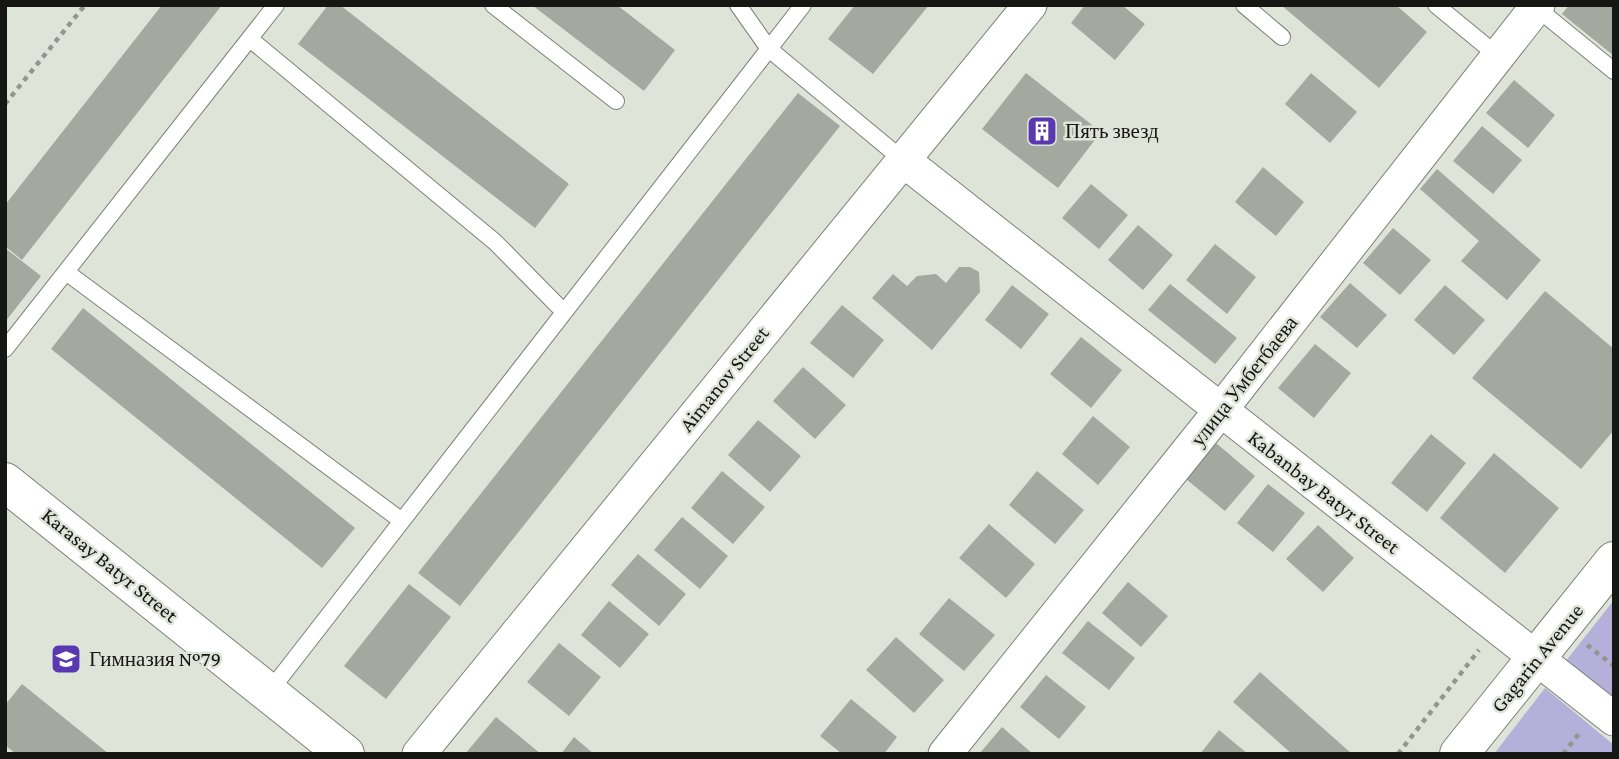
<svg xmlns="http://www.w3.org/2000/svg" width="1619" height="759" font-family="'Crimson Pro',serif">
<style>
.green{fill:#b5b0da}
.building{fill:#a4a99f}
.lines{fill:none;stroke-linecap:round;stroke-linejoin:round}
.service-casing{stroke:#7d8178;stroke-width:18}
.minor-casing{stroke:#7d8178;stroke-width:35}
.tertiary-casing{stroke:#7d8178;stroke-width:40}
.path{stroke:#93968e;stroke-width:4.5;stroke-dasharray:5 5;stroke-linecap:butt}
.service{stroke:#fff;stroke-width:16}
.minor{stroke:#fff;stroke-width:33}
.tertiary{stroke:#fff;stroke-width:38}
.labels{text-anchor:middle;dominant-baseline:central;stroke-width:5;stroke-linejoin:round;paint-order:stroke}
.poi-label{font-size:21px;fill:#161714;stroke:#dfe4d9;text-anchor:start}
.street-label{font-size:21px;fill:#161714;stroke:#dfe4d9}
</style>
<rect width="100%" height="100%" fill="#dfe4d9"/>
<path class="green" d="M 1614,600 L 1614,707 L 1565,662 Z
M 1545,688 L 1614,745 L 1614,754 L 1494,754 Z"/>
<path class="building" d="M 162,5 L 222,5 L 22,260 L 5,246 L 5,205 Z
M 328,5 L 340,5 L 569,184 L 535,228 L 298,44 Z
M 532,5 L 617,5 L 675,50 L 644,91 Z
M 855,5 L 929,5 L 873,74 L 828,39 Z
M 1085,5 L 1122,5 L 1145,24 L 1115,60 L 1071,23 Z
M 1281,5 L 1396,5 L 1427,32 L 1379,88 Z
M 1569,5 L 1614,5 L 1614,56 L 1562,14 Z
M 1026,73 L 1101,132 L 1058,188 L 982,129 Z
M 1311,73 L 1357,112 L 1330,143 L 1285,104 Z
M 1514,80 L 1555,115 L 1528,148 L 1486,113 Z
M 798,93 L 840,126 L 460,606 L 418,573 Z
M 1482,126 L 1522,160 L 1493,194 L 1453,161 Z
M 1263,167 L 1304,202 L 1276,236 L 1235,202 Z
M 1437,169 L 1541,260 L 1507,300 L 1461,261 L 1479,241 L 1420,189 Z
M 1091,184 L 1128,215 L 1099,249 L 1062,218 Z
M 1138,225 L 1173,255 L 1143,290 L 1108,260 Z
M 1393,228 L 1431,260 L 1400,295 L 1363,263 Z
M 1215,244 L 1256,277 L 1227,314 L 1186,280 Z
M 5,248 L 41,276 L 5,322 Z
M 959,267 L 970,267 L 979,272 L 980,292 L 932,350 L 872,298 L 893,274 L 907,286 L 917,276 L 936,274 L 946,283 Z
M 1350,283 L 1387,315 L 1357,348 L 1320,317 Z
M 1170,284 L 1237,338 L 1215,364 L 1148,310 Z
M 1012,285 L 1049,314 L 1021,349 L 985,320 Z
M 1445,285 L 1485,320 L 1454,355 L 1414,320 Z
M 1545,291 L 1614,349 L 1614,430 L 1581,469 L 1472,378 Z
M 842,305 L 884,340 L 853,378 L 810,343 Z
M 83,308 L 355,528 L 322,568 L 51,349 Z
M 1081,337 L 1122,370 L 1091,408 L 1050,374 Z
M 1315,344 L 1351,373 L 1314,418 L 1278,388 Z
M 803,367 L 846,405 L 815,439 L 773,401 Z
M 1093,416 L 1130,447 L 1098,485 L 1062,454 Z
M 758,420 L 801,456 L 770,492 L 728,455 Z
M 1431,434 L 1466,463 L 1427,512 L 1391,483 Z
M 1216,443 L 1255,476 L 1225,511 L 1186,479 Z
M 1494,453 L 1559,508 L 1505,573 L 1440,518 Z
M 722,471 L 765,507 L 733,544 L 691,508 Z
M 1037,471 L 1084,510 L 1055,544 L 1009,505 Z
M 1268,484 L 1305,513 L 1273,552 L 1237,523 Z
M 682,517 L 728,556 L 700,589 L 654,550 Z
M 989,524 L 1035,564 L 1006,598 L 959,558 Z
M 1318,525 L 1354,558 L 1323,592 L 1286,559 Z
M 638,554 L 686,594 L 659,626 L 611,585 Z
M 1128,582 L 1168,616 L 1141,647 L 1102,613 Z
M 409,584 L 451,617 L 386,699 L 344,666 Z
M 949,598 L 995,635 L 964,671 L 919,634 Z
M 609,601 L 649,634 L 620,668 L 581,635 Z
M 1088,621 L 1135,658 L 1109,690 L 1062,653 Z
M 896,637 L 944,680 L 914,713 L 866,670 Z
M 559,643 L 601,677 L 569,716 L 527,682 Z
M 1260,672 L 1352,754 L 1292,754 L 1233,702 Z
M 1046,675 L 1086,707 L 1059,739 L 1020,707 Z
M 22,684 L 109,754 L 16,754 L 5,745 L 5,705 Z
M 851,699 L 897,737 L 884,754 L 842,754 L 820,736 Z
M 496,717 L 541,754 L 465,754 Z
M 1002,727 L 1033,754 L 979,754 Z
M 1219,730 L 1248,754 L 1200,754 Z
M 574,737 L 594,754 L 561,754 Z"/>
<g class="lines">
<g class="service-casing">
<path id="service" d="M 493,5 L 616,101
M 738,5 L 769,49 L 903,160
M 1244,5 L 1282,37
M 1436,5 L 1498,56
M 1533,5 L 1614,71
M 250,39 L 495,242 L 564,312
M 66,272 L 402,521
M 5,349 L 276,5
M 269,692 L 803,5"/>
</g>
<g class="minor-casing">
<path id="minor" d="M 903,160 L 1614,719
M 419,754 L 1030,5
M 945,754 L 1220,411 L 1538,5"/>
</g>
<g class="tertiary-casing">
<path id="tertiary" d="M 5,482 L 345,754
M 1459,754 L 1614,561"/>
</g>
<path class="path" d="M 5,104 L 85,5
M 1587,645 L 1614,666
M 1398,754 L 1479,650
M 1563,754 L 1581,731"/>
<use href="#service" class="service"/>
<use href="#minor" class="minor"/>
<use href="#tertiary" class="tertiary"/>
</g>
<defs>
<g id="building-square" transform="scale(1.575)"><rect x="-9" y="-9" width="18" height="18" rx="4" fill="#5a38b0" stroke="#dfe4d9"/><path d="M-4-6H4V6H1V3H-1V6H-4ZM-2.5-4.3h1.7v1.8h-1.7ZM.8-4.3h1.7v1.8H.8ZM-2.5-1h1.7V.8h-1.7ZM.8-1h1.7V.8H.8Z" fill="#fff"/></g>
<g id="school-square" transform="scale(1.575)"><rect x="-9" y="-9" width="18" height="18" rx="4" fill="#5a38b0" stroke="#dfe4d9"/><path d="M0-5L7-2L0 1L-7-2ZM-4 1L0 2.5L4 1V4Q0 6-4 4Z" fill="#fff"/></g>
</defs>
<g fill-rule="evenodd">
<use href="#building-square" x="1042" y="131"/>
<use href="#school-square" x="66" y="659"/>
</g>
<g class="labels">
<g class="poi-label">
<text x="1065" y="131">Пять звезд</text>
<text x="89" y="659">Гимназия №79</text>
</g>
<g class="street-label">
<text transform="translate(724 379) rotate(-51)">Aimanov Street</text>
<text transform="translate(1244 381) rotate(-52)">улица Умбетбаева</text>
<text transform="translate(1324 492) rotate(38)">Kabanbay Batyr Street</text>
<text transform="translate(110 565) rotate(39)">Karasay Batyr Street</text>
<text transform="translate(1537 658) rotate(-51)">Gagarin Avenue</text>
</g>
</g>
<rect width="1619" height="759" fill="none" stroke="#161714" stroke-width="14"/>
</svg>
